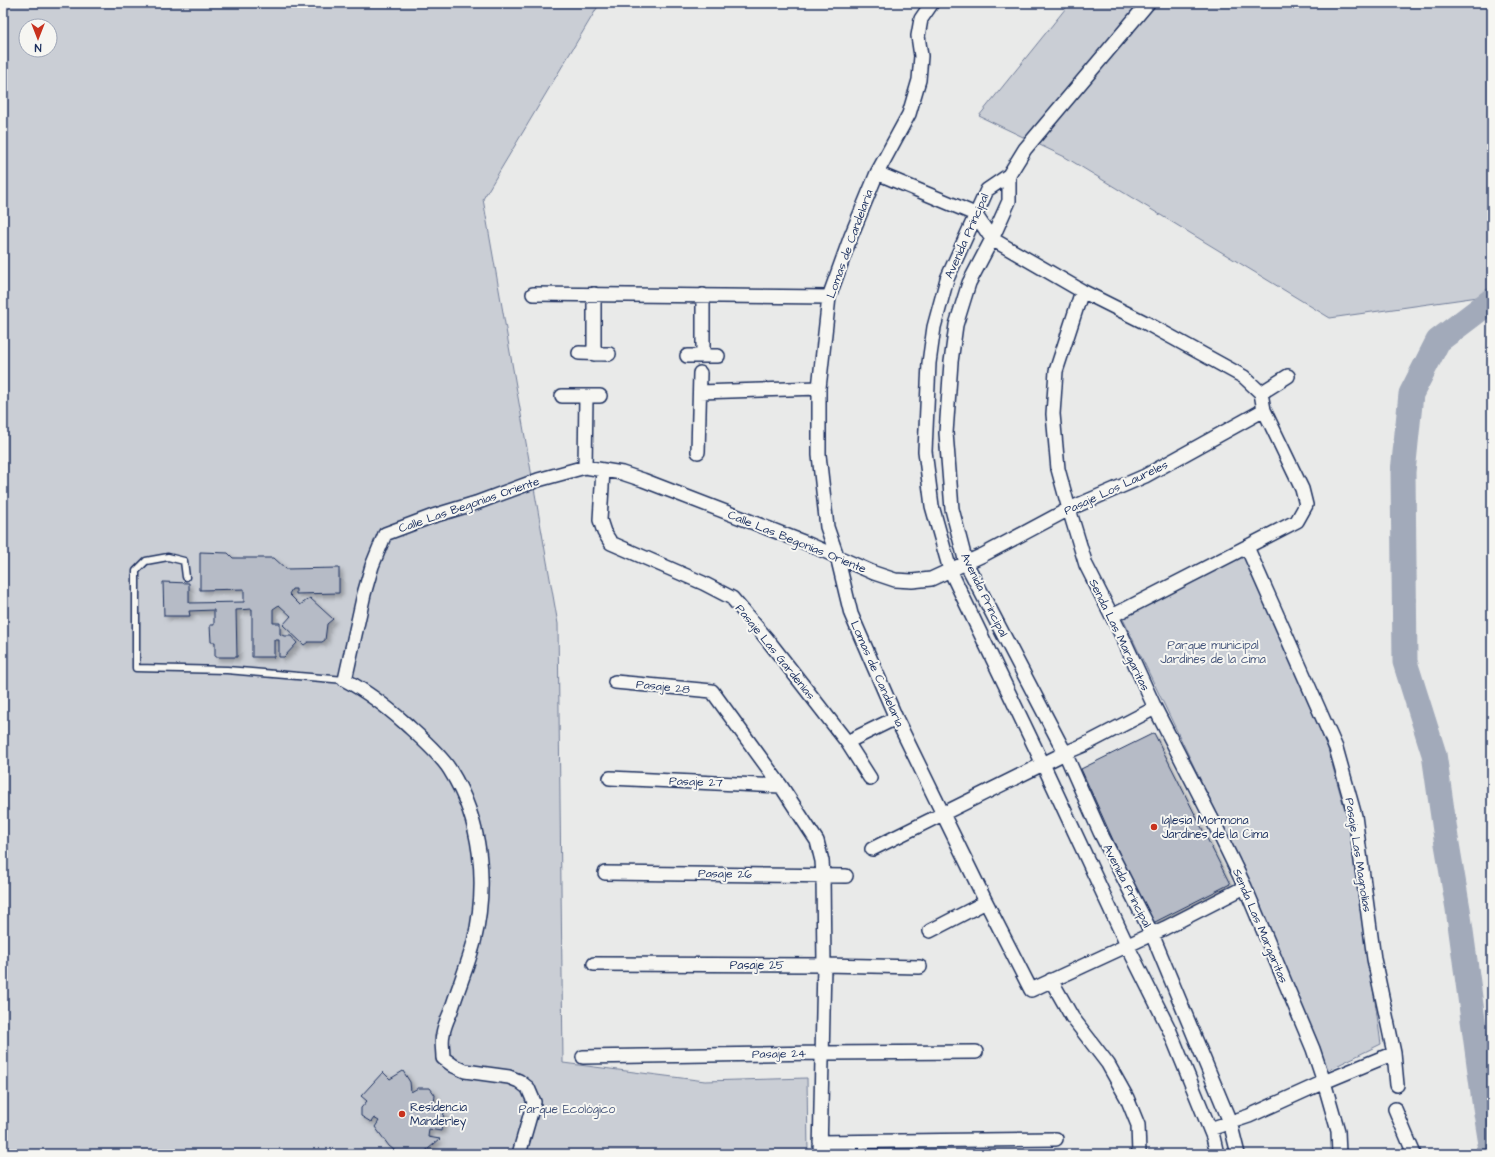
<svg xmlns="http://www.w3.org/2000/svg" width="1495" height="1157" font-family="'Architects Daughter',sans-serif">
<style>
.green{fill:#caced5;stroke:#727e9a;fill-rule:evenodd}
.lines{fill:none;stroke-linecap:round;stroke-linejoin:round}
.river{stroke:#a2aaba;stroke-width:25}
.building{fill:#b6bbc6;stroke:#1b2f5e;filter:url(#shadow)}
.lane-casing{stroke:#1b2f5e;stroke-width:9}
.street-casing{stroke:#1b2f5e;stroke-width:16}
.lane{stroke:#f6f6f2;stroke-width:6}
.street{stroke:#f6f6f2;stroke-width:13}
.poi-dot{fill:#c8321e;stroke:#f6f6f2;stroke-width:1.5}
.labels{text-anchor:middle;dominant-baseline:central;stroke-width:4;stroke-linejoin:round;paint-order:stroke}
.street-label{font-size:12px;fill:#1b2f5e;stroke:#f6f6f2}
.park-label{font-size:12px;fill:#47577c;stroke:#f6f6f2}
.poi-label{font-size:12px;fill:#1b2f5e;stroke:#f6f6f2;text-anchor:start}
</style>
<defs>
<filter id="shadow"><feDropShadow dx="3.5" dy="3.5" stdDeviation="2" flood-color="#0004"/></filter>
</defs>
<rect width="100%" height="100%" fill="#e9eae9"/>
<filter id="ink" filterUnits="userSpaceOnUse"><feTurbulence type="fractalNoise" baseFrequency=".025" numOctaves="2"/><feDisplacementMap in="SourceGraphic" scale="8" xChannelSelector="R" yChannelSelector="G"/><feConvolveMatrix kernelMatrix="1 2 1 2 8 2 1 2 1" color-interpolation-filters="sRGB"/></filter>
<g filter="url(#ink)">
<path class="green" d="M 3,3 L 600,3 L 483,199 L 558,624 L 563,1063 L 705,1081 L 807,1078 L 808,1154 L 3,1154 ZM 26,26 L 50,26 L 50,50 L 26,50 Z
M 1070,3 L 1492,3 L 1492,295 L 1330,318 L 1065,157 L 979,116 Z
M 1244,555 L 1327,746 L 1351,832 L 1381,1044 L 1326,1071 L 1255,893 L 1122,617 Z"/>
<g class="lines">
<path class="river" d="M 1487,1154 L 1491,1144 L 1484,1101 L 1458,909 L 1446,838 L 1434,754 L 1405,662 L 1403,472 L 1411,394 L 1438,341 L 1492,300"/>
</g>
<path class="building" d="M 200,552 L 228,553 L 233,558 L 274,558 L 286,569 L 339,568 L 339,593 L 296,594 L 296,589 L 292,589 L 289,594 L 300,605 L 310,598 L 333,619 L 327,624 L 325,640 L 322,642 L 308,642 L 304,645 L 283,625 L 291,616 L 279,605 L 273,609 L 273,623 L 280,623 L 280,634 L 284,636 L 291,636 L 297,643 L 284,657 L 279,657 L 279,640 L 274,640 L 274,657 L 252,657 L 252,609 L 236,610 L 237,657 L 215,657 L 215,642 L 211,642 L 210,625 L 214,625 L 214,610 L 189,611 L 190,616 L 164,616 L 163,582 L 189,583 L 189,603 L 244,602 L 244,589 L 200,590 Z
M 1154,733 L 1230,884 L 1151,924 L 1081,769 Z
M 403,1071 L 410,1082 L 411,1092 L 418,1088 L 430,1088 L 435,1095 L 433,1110 L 444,1112 L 441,1131 L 429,1129 L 428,1137 L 440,1139 L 422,1154 L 399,1154 L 389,1146 L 375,1127 L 379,1121 L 374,1118 L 371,1122 L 361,1116 L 361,1108 L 367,1101 L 361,1096 L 383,1072 L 390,1079 Z"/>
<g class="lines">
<g class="lane-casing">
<path id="lane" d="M 186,577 L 184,561 L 168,557 L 146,561 L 136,571 L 136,668 L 227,670 L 345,680"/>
</g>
<g class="street-casing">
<path id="street" d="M 932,3 L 921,19 L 918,36 L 921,56 L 919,80 L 909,114 L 877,173 L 851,236 L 829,297 L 819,388 L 819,455 L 827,527 L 837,556 L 851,614 L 896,718 L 986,902 L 1031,990 L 1165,928 L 1245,887
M 1148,3 L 1025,149 L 1009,175 L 987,190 L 947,279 L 934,327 L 929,363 L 925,451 L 932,506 L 950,570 L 1043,764 L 1127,945 L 1169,1029 L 1213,1137 L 1217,1154
M 877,173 L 975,214 L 992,239 L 1082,291 L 1146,323 L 1244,377 L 1261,393 L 1264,410 L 1302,489 L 1306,505 L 1297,521 L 1112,616
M 1009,175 L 1009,201 L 992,239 L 969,283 L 956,325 L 951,362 L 946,433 L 952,509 L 966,563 L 1065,753 L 1100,832 L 1152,934 L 1230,1122 L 1238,1154
M 1082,291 L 1056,371 L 1053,414 L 1058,469 L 1069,509 L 1086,565 L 1123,638 L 1155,708 L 1218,831 L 1245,887 L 1313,1049 L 1324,1082 L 1338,1131 L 1339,1154
M 533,294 L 829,297
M 594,294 L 594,354
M 703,295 L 703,356
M 579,353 L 609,354
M 687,356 L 718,356
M 700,392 L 819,388
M 1261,393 L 1288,376
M 562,396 L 600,396
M 698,452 L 700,373
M 585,467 L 586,396
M 603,470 L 600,520 L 604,532 L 611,543 L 703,583 L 732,598 L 767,639 L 847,742 L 870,778
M 1247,547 L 1336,748 L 1355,816 L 1374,959 L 1394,1053 L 1397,1085
M 615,682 L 712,691 L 781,786 L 817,841 L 822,861 L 823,875 L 824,965 L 820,1154
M 847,742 L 896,718
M 610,778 L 781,786
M 872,849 L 1065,753 L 1084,745 L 1155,708
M 605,873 L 846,876
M 930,931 L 986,902
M 594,964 L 824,965 L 920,967
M 1051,980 L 1072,1017 L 1108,1064 L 1127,1098 L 1138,1125 L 1139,1154
M 583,1057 L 822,1053 L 976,1052
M 1395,1109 L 1414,1154
M 1210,1129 L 1249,1116 L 1324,1082 L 1394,1053
M 820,1142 L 1056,1139
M 519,1154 L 534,1102 L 528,1088 L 519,1081 L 509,1077 L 465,1071 L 454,1066 L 443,1058 C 443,1050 441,1041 443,1034 C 444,1026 448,1018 451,1011 C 458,988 468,965 474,942 C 488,884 482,821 450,770 C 441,755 419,736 406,724 C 387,707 368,692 345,680 L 364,594 L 372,566 L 385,534 L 433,516 L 476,503 L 538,480 L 585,467 L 622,473 L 643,480 L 806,543 L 874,573 L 895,580 L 912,581 L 931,579 L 983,555 L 1069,509 L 1145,476 L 1264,410"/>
</g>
<use href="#lane" class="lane"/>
<use href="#street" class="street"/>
</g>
</g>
<g class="poi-dot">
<circle cx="1154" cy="827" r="4"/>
<circle cx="402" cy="1114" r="4"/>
</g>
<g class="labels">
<g class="street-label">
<text transform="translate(967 236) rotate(-66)">Avenida Principal</text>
<text transform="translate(850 244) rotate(-70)">Lomas de Candelaria</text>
<text transform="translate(1116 488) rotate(-25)">Pasaje Los Laureles</text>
<text transform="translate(469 505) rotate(-19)">Calle Las Begonias Oriente</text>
<text transform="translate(797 542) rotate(22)">Calle Las Begonias Oriente</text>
<text transform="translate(984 595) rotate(64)">Avenida Principal</text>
<text transform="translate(1119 635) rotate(64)">Senda Las Margaritas</text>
<text transform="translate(775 652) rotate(51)">Pasaje Las Gardenias</text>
<text transform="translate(877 674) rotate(66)">Lomas de Candelaria</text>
<text transform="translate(663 687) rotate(6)">Pasaje 28</text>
<text transform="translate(696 782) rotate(2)">Pasaje 27</text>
<text transform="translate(1358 855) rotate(81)">Pasaje Las Magnolias</text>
<text transform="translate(725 874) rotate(1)">Pasaje 26</text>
<text transform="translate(1127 886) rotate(63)">Avenida Principal</text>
<text transform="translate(1260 926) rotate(67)">Senda Las Margaritas</text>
<text x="757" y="965">Pasaje 25</text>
<text transform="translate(779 1054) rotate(-1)">Pasaje 24</text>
</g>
<g class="park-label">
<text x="1213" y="645">Parque municipal<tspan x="1213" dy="14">Jardines de la cima</tspan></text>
<text x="567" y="1109">Parque Ecológico</text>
</g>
<g class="poi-label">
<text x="1162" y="820">Iglesia Mormona<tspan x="1162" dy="14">Jardines de la Cima</tspan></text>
<text x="410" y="1107">Residencia<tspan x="410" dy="14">Manderley</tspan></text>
</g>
</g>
<rect width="1495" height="1157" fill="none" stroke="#f6f6f2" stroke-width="16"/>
<rect x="8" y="8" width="1479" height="1141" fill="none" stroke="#1b2f5e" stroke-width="1.5" filter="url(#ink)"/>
<g transform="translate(38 38) rotate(180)"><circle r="19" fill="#f6f6f2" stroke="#9ea6b7"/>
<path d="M0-3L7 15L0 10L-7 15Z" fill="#c8321e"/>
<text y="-6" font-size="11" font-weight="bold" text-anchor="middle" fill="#1b2f5e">N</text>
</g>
</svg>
